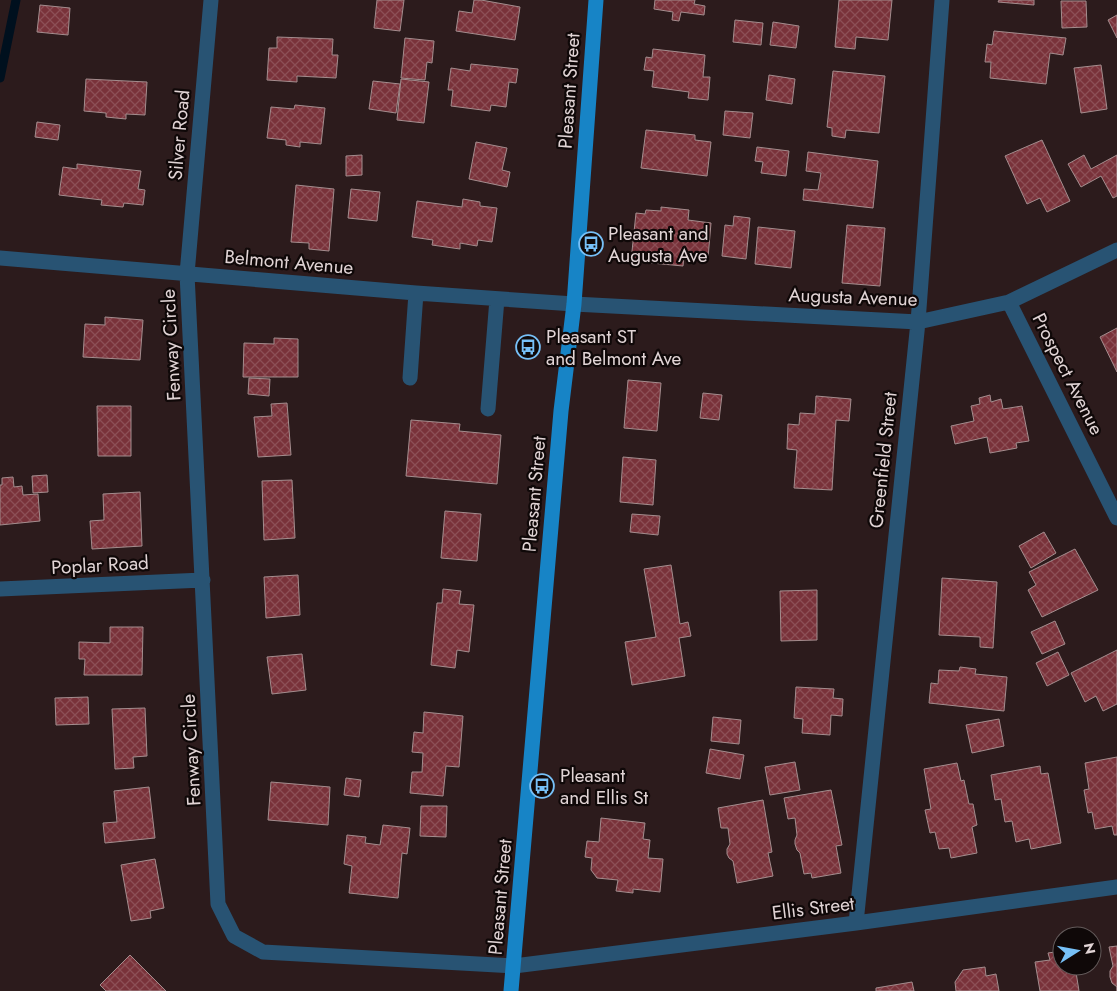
<svg xmlns="http://www.w3.org/2000/svg" width="1117" height="991" font-family="Jost,sans-serif">
<style>
.lines{fill:none;stroke-linecap:round;stroke-linejoin:round}
.stream{stroke:#00101e;stroke-width:9}
.building{fill:url(#building-cross-hatch);stroke:#a48d8e}
.minor{stroke:#285373;stroke-width:15}
.major{stroke:#1784c6;stroke-width:15}
.labels{text-anchor:middle;dominant-baseline:central;stroke-width:4.5;stroke-linejoin:round;paint-order:stroke}
.street-label{font-size:19px;fill:#e1d4d5;stroke:#0f0808}
.poi-label{font-size:19px;fill:#e1d4d5;stroke:#0f0808;text-anchor:start}
</style>
<defs>
<pattern id="building-cross-hatch" width="8" height="8" patternUnits="userSpaceOnUse" patternTransform="scale(1.25)"><rect width="8" height="8" fill="#79323a"/><path d="M0 0l8 8M0 8l8-8" fill="none" stroke="#8c4f56"/></pattern>
</defs>
<rect width="100%" height="100%" fill="#2c1b1c"/>
<g class="lines">
<path class="stream" d="M 0,78 L 16,0"/>
</g>
<path class="building" d="M 377,0 L 404,0 L 400,31 L 374,28 Z
M 474,0 L 481,0 L 520,7 L 515,40 L 456,31 L 459,11 L 472,13 Z
M 655,0 L 695,0 L 694,4 L 705,6 L 704,15 L 681,12 L 679,21 L 672,20 L 673,12 L 654,9 Z
M 839,0 L 892,0 L 888,40 L 856,37 L 855,49 L 835,47 Z
M 999,0 L 1034,0 L 1034,5 L 998,2 Z
M 1061,1 L 1086,1 L 1087,27 L 1062,28 Z
M 40,5 L 70,8 L 68,35 L 37,32 Z
M 1117,15 L 1117,38 L 1108,20 Z
M 735,20 L 763,23 L 761,45 L 733,42 Z
M 773,22 L 799,26 L 796,48 L 770,45 Z
M 994,31 L 1066,38 L 1063,55 L 1050,53 L 1046,84 L 990,78 L 991,62 L 985,62 L 987,44 L 992,45 Z
M 277,37 L 333,39 L 332,55 L 338,55 L 336,78 L 297,76 L 297,82 L 267,80 L 269,48 L 277,48 Z
M 405,38 L 434,41 L 432,63 L 427,62 L 425,80 L 401,78 Z
M 653,49 L 705,55 L 703,77 L 710,77 L 708,100 L 688,98 L 689,92 L 652,87 L 654,71 L 644,70 L 646,57 L 652,58 Z
M 471,64 L 518,69 L 516,83 L 509,82 L 506,107 L 491,105 L 490,111 L 451,106 L 453,90 L 448,90 L 451,68 L 470,71 Z
M 1101,65 L 1107,109 L 1081,113 L 1074,68 Z
M 833,71 L 885,76 L 879,133 L 846,130 L 845,138 L 832,136 L 832,128 L 827,127 Z
M 769,75 L 795,79 L 792,104 L 766,100 Z
M 86,79 L 147,82 L 145,115 L 126,114 L 126,119 L 106,117 L 106,113 L 84,111 Z
M 401,79 L 429,82 L 424,123 L 397,120 Z
M 373,81 L 400,84 L 396,113 L 369,109 Z
M 295,105 L 325,108 L 321,144 L 300,142 L 300,147 L 286,145 L 286,140 L 267,138 L 271,107 L 294,109 Z
M 725,111 L 753,113 L 750,138 L 723,135 Z
M 37,122 L 60,125 L 58,140 L 35,137 Z
M 646,130 L 695,135 L 695,140 L 711,142 L 707,176 L 641,168 Z
M 1042,140 L 1070,201 L 1047,212 L 1040,198 L 1027,204 L 1005,156 Z
M 476,142 L 507,148 L 502,170 L 510,172 L 507,187 L 469,179 Z
M 757,147 L 789,151 L 786,176 L 761,173 L 763,162 L 755,161 Z
M 808,152 L 878,161 L 873,208 L 803,200 L 804,189 L 818,190 L 821,173 L 806,171 Z
M 362,155 L 362,175 L 346,176 L 346,156 Z
M 1084,155 L 1091,169 L 1117,155 L 1117,196 L 1113,198 L 1101,176 L 1081,187 L 1068,164 Z
M 77,164 L 141,171 L 138,189 L 145,190 L 143,205 L 124,203 L 123,207 L 101,205 L 102,200 L 59,195 L 63,167 L 77,169 Z
M 296,185 L 334,189 L 329,251 L 309,249 L 309,243 L 291,242 Z
M 351,189 L 380,192 L 377,221 L 348,218 Z
M 463,199 L 480,202 L 480,206 L 497,208 L 492,242 L 478,240 L 477,246 L 460,243 L 460,249 L 432,245 L 433,240 L 412,237 L 417,201 L 462,207 Z
M 661,207 L 689,210 L 688,220 L 711,223 L 708,258 L 684,256 L 683,266 L 631,261 L 636,213 L 645,214 L 646,210 L 661,211 Z
M 734,216 L 750,218 L 746,259 L 722,256 L 725,225 L 733,226 Z
M 847,225 L 885,228 L 880,286 L 842,283 Z
M 758,227 L 795,231 L 791,268 L 755,264 Z
M 105,317 L 143,320 L 140,360 L 83,357 L 85,324 L 105,325 Z
M 1117,328 L 1117,372 L 1100,337 Z
M 274,338 L 298,339 L 298,377 L 243,377 L 244,343 L 274,344 Z
M 249,378 L 270,379 L 269,396 L 248,394 Z
M 628,380 L 661,383 L 657,431 L 624,428 Z
M 703,393 L 722,395 L 719,420 L 700,418 Z
M 990,395 L 991,402 L 1001,399 L 1003,409 L 1022,406 L 1029,441 L 1016,443 L 1017,448 L 990,453 L 987,437 L 955,444 L 951,426 L 974,421 L 971,406 L 980,404 L 979,398 Z
M 816,396 L 851,399 L 849,421 L 836,420 L 832,490 L 794,488 L 797,450 L 787,449 L 788,424 L 799,425 L 800,413 L 815,414 Z
M 287,403 L 291,455 L 258,457 L 254,417 L 272,416 L 271,404 Z
M 97,406 L 131,406 L 131,456 L 98,456 Z
M 411,420 L 460,424 L 459,431 L 501,435 L 497,484 L 406,476 Z
M 623,457 L 656,460 L 653,505 L 620,502 Z
M 47,475 L 48,492 L 33,493 L 32,476 Z
M 13,477 L 14,487 L 22,486 L 23,495 L 38,494 L 40,521 L 0,525 L 0,485 L 2,485 L 2,478 Z
M 292,480 L 295,538 L 264,540 L 262,481 Z
M 140,492 L 142,546 L 92,549 L 90,521 L 104,520 L 103,494 Z
M 445,511 L 481,514 L 477,561 L 441,558 Z
M 632,514 L 660,516 L 658,535 L 630,532 Z
M 1044,532 L 1056,553 L 1031,568 L 1019,546 Z
M 1075,549 L 1098,590 L 1042,617 L 1028,590 L 1036,585 L 1029,572 Z
M 671,565 L 680,624 L 688,622 L 691,636 L 679,638 L 685,676 L 632,685 L 625,642 L 656,637 L 644,569 Z
M 298,575 L 300,615 L 266,618 L 264,577 Z
M 942,578 L 997,582 L 993,648 L 980,647 L 980,637 L 939,635 Z
M 443,589 L 461,591 L 459,604 L 474,605 L 469,652 L 457,650 L 455,668 L 431,665 L 437,603 L 442,603 Z
M 817,590 L 817,640 L 781,641 L 780,591 Z
M 1055,621 L 1065,644 L 1042,654 L 1031,632 Z
M 110,627 L 143,627 L 142,675 L 84,675 L 85,659 L 79,659 L 79,642 L 110,643 Z
M 1117,650 L 1117,704 L 1103,711 L 1096,696 L 1085,702 L 1071,673 Z
M 1058,652 L 1069,675 L 1047,686 L 1036,663 Z
M 302,654 L 306,690 L 272,694 L 267,657 Z
M 960,667 L 976,669 L 975,674 L 1007,677 L 1004,711 L 929,703 L 931,683 L 938,684 L 939,670 L 959,671 Z
M 796,687 L 834,689 L 833,698 L 843,699 L 842,716 L 831,715 L 830,735 L 802,733 L 803,719 L 794,718 Z
M 88,697 L 89,724 L 56,725 L 55,698 Z
M 145,708 L 147,756 L 133,757 L 134,768 L 115,769 L 112,709 Z
M 424,712 L 463,716 L 459,767 L 446,766 L 443,796 L 410,793 L 412,772 L 422,772 L 423,753 L 412,752 L 414,732 L 423,733 Z
M 713,717 L 741,720 L 739,744 L 711,741 Z
M 999,719 L 1004,746 L 972,753 L 966,725 Z
M 710,749 L 744,755 L 740,779 L 706,773 Z
M 1117,757 L 1117,835 L 1114,835 L 1112,826 L 1095,829 L 1092,812 L 1088,813 L 1084,790 L 1089,789 L 1085,763 Z
M 795,762 L 800,790 L 770,795 L 765,767 Z
M 957,763 L 961,781 L 964,780 L 969,804 L 973,804 L 977,825 L 972,827 L 977,853 L 951,858 L 949,848 L 939,849 L 935,832 L 930,833 L 925,810 L 931,809 L 924,769 Z
M 1040,766 L 1041,774 L 1048,773 L 1061,843 L 1031,849 L 1029,839 L 1016,842 L 1012,821 L 1005,822 L 1001,799 L 995,800 L 991,775 Z
M 346,778 L 361,780 L 359,797 L 344,795 Z
M 271,782 L 330,787 L 328,825 L 268,820 Z
M 149,787 L 155,838 L 105,843 L 103,823 L 117,822 L 114,791 Z
M 831,790 L 842,845 L 836,846 L 841,873 L 812,878 L 811,873 L 804,874 L 800,853 L 797,850 L 795,844 L 795,840 L 797,835 L 795,818 L 788,819 L 784,798 Z
M 763,800 L 772,852 L 768,853 L 773,876 L 737,883 L 733,861 L 729,858 L 727,854 L 727,849 L 730,844 L 728,828 L 721,828 L 718,808 Z
M 421,806 L 447,806 L 446,837 L 420,836 Z
M 601,818 L 645,823 L 643,839 L 650,840 L 648,858 L 663,859 L 660,892 L 633,889 L 633,893 L 616,891 L 618,880 L 597,878 L 591,870 L 592,858 L 585,857 L 587,841 L 599,842 Z
M 383,825 L 410,828 L 407,854 L 402,853 L 398,898 L 349,893 L 352,866 L 344,864 L 347,835 L 366,837 L 365,843 L 380,845 Z
M 155,859 L 164,908 L 150,911 L 151,918 L 131,921 L 121,865 Z
M 1117,946 L 1117,991 L 1117,987 L 1112,983 L 1110,977 L 1110,971 L 1113,966 L 1109,947 Z
M 1062,951 L 1062,966 L 1075,966 L 1079,991 L 1040,991 L 1035,962 L 1050,960 L 1048,953 Z
M 130,955 L 166,991 L 106,991 L 100,985 Z
M 985,967 L 986,976 L 996,974 L 999,991 L 956,991 L 955,982 L 963,970 Z
M 912,982 L 914,991 L 876,991 L 876,988 Z"/>
<g class="lines">
<path class="minor" d="M 211,0 L 187,274 L 218,904 L 234,936 L 263,952 L 514,966 L 856,923 L 1117,887
M 0,258 L 416,293 L 574,304 L 918,322 L 1009,302 L 1117,250
M 1009,302 L 1117,518
M 410,378 L 416,293
M 488,409 L 497,299
M 0,589 L 203,580
M 856,923 L 918,322 L 942,0"/>
<path class="major" d="M 511,991 L 561,411 L 574,304 L 596,0"/>
</g>
<defs>
<g id="bus-ring" transform="scale(1.25)"><circle r="9.5" fill="#0f0808" stroke="#77c0f7" stroke-width="1.5"/><path d="M-5-6H5V4H4V6H2V4H-2V6H-4V4H-5ZM-3.5-4V0h7V-4ZM-3.5 1.2v1.5H-2V1.2ZM2 1.2v1.5H3.5V1.2Z" fill="#77c0f7"/></g>
</defs>
<g fill-rule="evenodd">
<use href="#bus-ring" x="591" y="244"/>
<use href="#bus-ring" x="528" y="347"/>
<use href="#bus-ring" x="542" y="786"/>
</g>
<g class="labels">
<g class="street-label">
<text transform="translate(569 91) rotate(-86)">Pleasant Street</text>
<text transform="translate(179 135) rotate(-85)">Silver Road</text>
<text transform="translate(289 262) rotate(5)">Belmont Avenue</text>
<text transform="translate(853 297) rotate(2)">Augusta Avenue</text>
<text transform="translate(171 345) rotate(-93)">Fenway Circle</text>
<text transform="translate(1068 374) rotate(63)">Prospect Avenue</text>
<text transform="translate(883 460) rotate(-84)">Greenfield Street</text>
<text transform="translate(534 494) rotate(-85)">Pleasant Street</text>
<text transform="translate(100 565) rotate(-3)">Poplar Road</text>
<text transform="translate(191 750) rotate(-93)">Fenway Circle</text>
<text transform="translate(500 897) rotate(-85)">Pleasant Street</text>
<text transform="translate(813 908) rotate(-7)">Ellis Street</text>
</g>
<g class="poi-label">
<text x="608" y="233">Pleasant and<tspan x="608" dy="22">Augusta Ave</tspan></text>
<text x="546" y="336">Pleasant ST<tspan x="546" dy="22">and Belmont Ave</tspan></text>
<text x="560" y="775">Pleasant<tspan x="560" dy="22">and Ellis St</tspan></text>
</g>
</g>
<g transform="translate(1077 951) rotate(79)"><circle r="24" fill="#0f0808" stroke="#635a5a"/>
<path d="M0-4L9 19L0 12L-9 19Z" fill="#77c0f7"/>
<text y="-8" font-size="14" font-weight="bold" text-anchor="middle" fill="#e1d4d5">N</text>
</g>
</svg>
